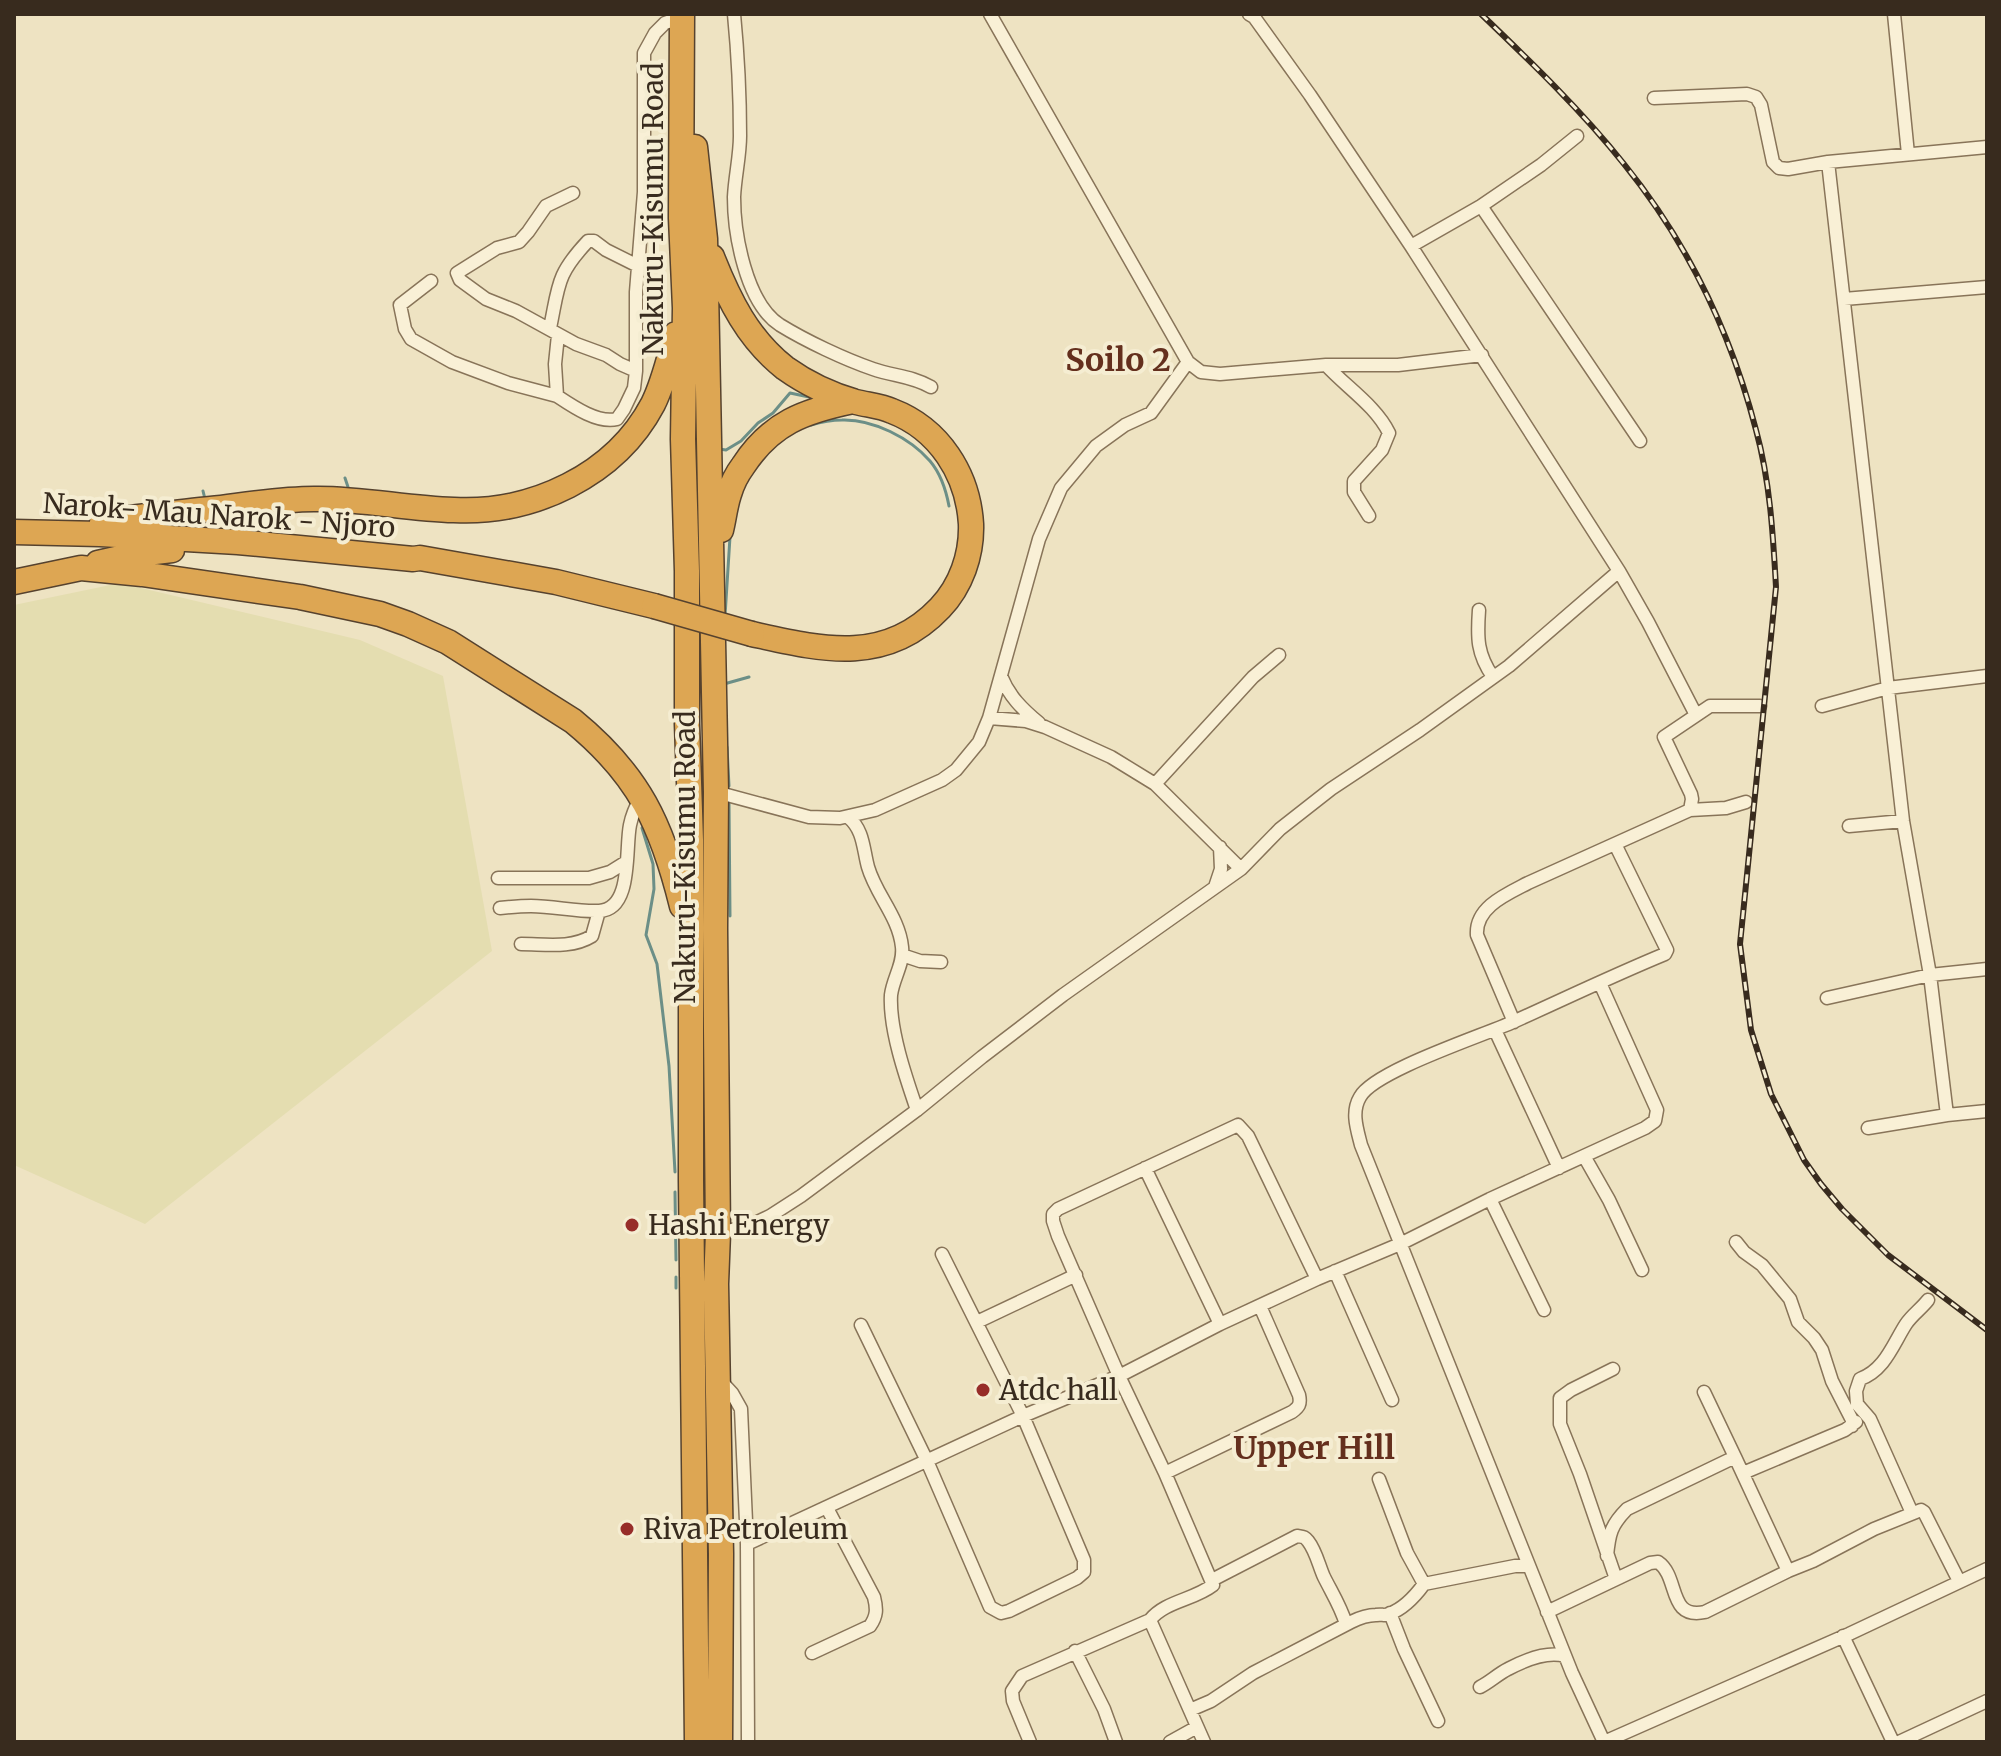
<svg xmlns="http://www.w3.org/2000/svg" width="2001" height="1756" font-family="Merriweather,serif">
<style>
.farmland{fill:#e4ddb0}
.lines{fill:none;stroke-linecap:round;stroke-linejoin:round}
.stream{stroke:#6c8f87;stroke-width:3}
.street-casing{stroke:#887459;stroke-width:15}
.highway-casing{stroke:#56422e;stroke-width:27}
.street{stroke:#f9f0d6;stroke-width:12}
.highway{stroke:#dda653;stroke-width:24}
.rail-casing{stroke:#382b1e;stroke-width:6}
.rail{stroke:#f5edd2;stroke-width:3;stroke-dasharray:9;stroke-linecap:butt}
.highway-bridge-casing{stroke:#56422e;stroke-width:27;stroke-linecap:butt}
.highway-bridge{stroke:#dda653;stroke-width:24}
.poi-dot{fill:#972d29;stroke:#f5edd2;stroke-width:3}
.labels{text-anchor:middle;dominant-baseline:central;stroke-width:8;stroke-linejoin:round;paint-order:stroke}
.street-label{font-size:28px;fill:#382b1e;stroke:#f5edd2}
.poi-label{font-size:28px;fill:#382b1e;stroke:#f5edd2;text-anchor:start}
.quarter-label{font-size:32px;font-weight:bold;fill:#642f1d;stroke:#f5edd2}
</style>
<rect width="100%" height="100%" fill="#eee3c2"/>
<path class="farmland" d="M 120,583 L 360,640 L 443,676 L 492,951 L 145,1224 L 14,1165 L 14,605 Z"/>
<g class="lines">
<path class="stream" d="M 811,425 C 821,422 832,420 842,420 C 873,419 910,438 930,461 C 941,474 946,490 949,506
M 719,449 L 726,450 L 741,441 L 758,423 L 773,413 L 790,393 L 809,397
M 345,478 L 348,487
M 203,491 L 205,499
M 725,616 L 730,537
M 724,684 L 749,677
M 727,747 L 729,786
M 729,803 L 730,916
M 645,825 L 642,828 L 653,864 L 654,889 L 646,935 L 657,964 L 669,1066 L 675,1172
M 675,1192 L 676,1260
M 676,1288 L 676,1277"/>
<g class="street-casing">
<path id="street" d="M 734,14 C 738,55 740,95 740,136 C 740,156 735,176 734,197 C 734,234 746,303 780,325 C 806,341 844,359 873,369 C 893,376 912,376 931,387
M 990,14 L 1188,362 L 1201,372 L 1220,374 L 1326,365 L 1398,365 L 1482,355
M 1249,14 L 1254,17 L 1310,95 L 1411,246 L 1619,571 L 1648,622 L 1696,715
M 1894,14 L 1908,154
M 1654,98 L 1747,94 L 1756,97 L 1761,105 L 1773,162 L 1779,168 L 1788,169 L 1828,162 L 1987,147
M 1828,162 L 1903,821 L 1930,975 L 1947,1115
M 573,193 L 546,206 L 528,232 L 519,242 L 497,248 L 457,273 L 460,280 L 486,299 L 516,311 L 576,344 L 606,355 L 620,364 L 636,371
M 1481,206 L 1640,441
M 1411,246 L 1481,206 L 1541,165 L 1577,136
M 431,281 L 400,305 L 405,329 L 411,339 L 452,362 L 508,383 L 557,396
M 1844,299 L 1987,287
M 550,328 C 559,285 556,275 588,241 L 594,241 L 606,250 L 638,266
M 558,335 L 555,364 L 557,396 C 572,406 598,424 617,419 L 624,409 L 634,388 L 636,371 L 636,292 L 644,192 L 644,53 L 655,33 L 665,23 L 682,17
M 1326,365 C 1346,387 1376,406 1389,433 L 1382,450 L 1354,481 L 1354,492 L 1369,516
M 1479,610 C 1477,638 1477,654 1493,677
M 1001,676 C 1009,696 1022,709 1039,723
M 1822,706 L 1888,688 L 1987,676
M 989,718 L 1026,721 L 1045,727 L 1111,757 L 1155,784 L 1241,869
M 1155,784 L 1253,677 L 1279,655
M 716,792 L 809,817 L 840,818 L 875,810 L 942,780 L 956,770 L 979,742 L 989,718 L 1039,539 L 1061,488 L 1096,446 L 1125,425 L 1151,413 L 1188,362
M 1690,810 L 1692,799 L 1691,794 L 1664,737 L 1710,706 L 1760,706
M 848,817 C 864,830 863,849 868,867 C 876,895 899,917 902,947 C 904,964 893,978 891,995 C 889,1029 906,1078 917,1110
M 1849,826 L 1903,821
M 498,878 L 589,878 L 610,872 L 626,862
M 1215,887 L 1221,869 L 1220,847
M 500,908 C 510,907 521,906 531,906 C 554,906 577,912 599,911 C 633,910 625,849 630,825 C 632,815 636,806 641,797
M 521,944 C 545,944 571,949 592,936 L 599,911
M 902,955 L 920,961 L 941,962
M 1827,998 L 1930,975 L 1987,969
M 1514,1022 L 1477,935 C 1475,907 1507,894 1528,883 L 1690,810 L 1726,808 L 1746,802
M 1495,1030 L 1559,1168
M 1868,1128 L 1947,1115 L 1987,1111
M 1584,1156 L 1609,1200 L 1642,1270
M 1145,1168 L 1220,1324
M 1490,1199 L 1544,1310
M 718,1233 L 749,1226 L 770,1216 L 801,1196 L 917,1110 L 982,1057 L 1063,995 L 1241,869 L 1280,829 L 1331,789 L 1420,730 L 1509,666 L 1619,571
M 1736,1242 L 1744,1252 L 1762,1265 L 1790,1299 L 1798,1322 L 1814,1338 L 1822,1350 L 1832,1381 L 1852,1420 L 1852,1426
M 1335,1271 L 1392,1400
M 977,1322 L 1076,1275
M 861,1325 L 927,1461 L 990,1607 L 1001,1613 L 1009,1611 L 1077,1578 L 1084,1572 L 1084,1560 L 1023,1416 L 942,1254
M 1613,1369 L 1571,1390 L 1560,1398 L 1560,1424 L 1580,1474 L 1616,1579
M 720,1380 L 732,1393 L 741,1409 L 747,1544 L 748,1742
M 1704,1392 L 1735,1457
M 1165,1473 L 1292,1412 C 1299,1407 1301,1404 1299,1395 L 1260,1306
M 1743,1473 L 1845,1430 L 1856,1422
M 1379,1479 L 1407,1553 L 1424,1584
M 1912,1513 L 1870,1419 L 1857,1404 L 1856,1391 L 1860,1379 C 1885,1370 1893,1344 1906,1324 C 1912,1315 1922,1308 1928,1300
M 747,1544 L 1023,1416 L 1119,1376 L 1220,1324 L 1317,1279 L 1400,1244 L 1490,1199 L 1645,1128 L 1655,1121 L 1657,1110 L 1600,983
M 1607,1556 C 1609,1534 1611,1525 1627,1509 L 1735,1457 L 1788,1571
M 1212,1580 L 1297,1536 C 1303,1537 1304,1536 1308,1541 C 1316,1551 1319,1566 1324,1577 C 1332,1593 1341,1607 1346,1624
M 1547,1612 L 1650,1563 L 1658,1562 C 1680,1577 1667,1620 1705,1612 L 1788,1571 L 1813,1561 L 1874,1529 L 1921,1510 L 1924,1512 L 1959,1581
M 1390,1613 L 1404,1649 L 1438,1721
M 1150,1620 L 1204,1742
M 1843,1636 L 1893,1742
M 1075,1651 L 1104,1709 L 1116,1742
M 812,1653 L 870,1626 C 877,1616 877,1609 874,1597 L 827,1508
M 1480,1687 C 1490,1682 1498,1674 1508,1669 C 1525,1660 1547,1651 1565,1656
M 1190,1710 L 1211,1701 L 1253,1673 L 1351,1622 C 1359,1618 1367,1615 1376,1615 C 1383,1614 1383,1616 1389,1614 C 1403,1609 1416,1595 1424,1584 L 1515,1566 L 1529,1566
M 1030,1742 L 1013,1701 L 1012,1691 L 1022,1676 L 1150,1620 C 1165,1601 1194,1600 1213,1585 L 1165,1473 L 1119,1376 L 1058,1236 L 1053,1221 L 1053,1214 L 1058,1209 L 1238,1125 L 1248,1136 L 1317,1279
M 1170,1742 L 1197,1727
M 1604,1742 L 1572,1673 L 1361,1145 C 1357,1129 1351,1112 1360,1097 C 1374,1071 1482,1036 1513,1022 C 1564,999 1614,975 1665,954 L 1667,950 L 1615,844
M 1604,1742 L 1849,1634 L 1987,1569
M 1899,1742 L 1987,1701"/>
</g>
<g class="highway-casing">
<path id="highway" d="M 682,14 L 681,218 L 685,308 L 683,439 L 687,571 L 687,724 L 691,840 L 691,1180 L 697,1742
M 695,147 L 705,239 L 716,792 L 715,928 L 718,1233 L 716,1284 L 721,1554 L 720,1742
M 712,257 C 729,300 748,339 785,368 C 806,383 831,395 856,402 C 868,405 881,406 892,411 C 939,429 968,474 971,524 C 972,555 961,586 940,608 C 885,666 820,649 752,634
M 102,522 C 138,516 174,513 211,509 C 245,505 279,499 314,499 C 361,498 407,509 454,510 C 532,514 615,476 653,404 C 664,382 669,358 676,334
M 721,530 C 724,518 725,506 729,494 C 732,484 737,474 743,466 C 771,423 804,411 853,401
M 14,532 L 100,534 L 238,542 L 413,559 L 420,558 L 556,582 L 654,606
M 98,563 L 138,554 L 172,550
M 14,582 L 81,568 L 142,574 L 300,597 L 380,614 L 408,624 L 448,642 L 573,721 C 639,775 662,825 682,906"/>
</g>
<use href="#street" class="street"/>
<use href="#highway" class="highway"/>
<g class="rail-casing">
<path id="rail" d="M 1481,14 C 1531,62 1581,110 1624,164 C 1687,242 1731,333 1756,430 C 1770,481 1773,534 1776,587 L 1740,944 L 1751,1030 L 1771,1094 L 1804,1160 L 1821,1184 L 1842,1209 L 1888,1255 L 1987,1330"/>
</g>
<use href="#rail" class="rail"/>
<g class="highway-bridge-casing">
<path id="highway-bridge" d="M 654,606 L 752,634"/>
</g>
<use href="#highway-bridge" class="highway-bridge"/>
</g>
<g class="poi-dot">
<circle cx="632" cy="1225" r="8"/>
<circle cx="983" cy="1390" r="8"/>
<circle cx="627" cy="1529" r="8"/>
</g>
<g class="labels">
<g class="street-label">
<text transform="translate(653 209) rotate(-90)">Nakuru-Kisumu Road</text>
<text transform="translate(219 515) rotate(4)">Narok- Mau Narok - Njoro</text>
<text transform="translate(685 857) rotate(-90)">Nakuru-Kisumu Road</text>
</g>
<g class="poi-label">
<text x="648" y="1225">Hashi Energy</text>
<text x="999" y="1390">Atdc hall</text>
<text x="643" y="1529">Riva Petroleum</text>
</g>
<g class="quarter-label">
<text x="1118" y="360">Soilo 2</text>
<text x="1314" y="1448">Upper Hill</text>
</g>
</g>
<rect width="2001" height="1756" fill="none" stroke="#382b1e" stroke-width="32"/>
</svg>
